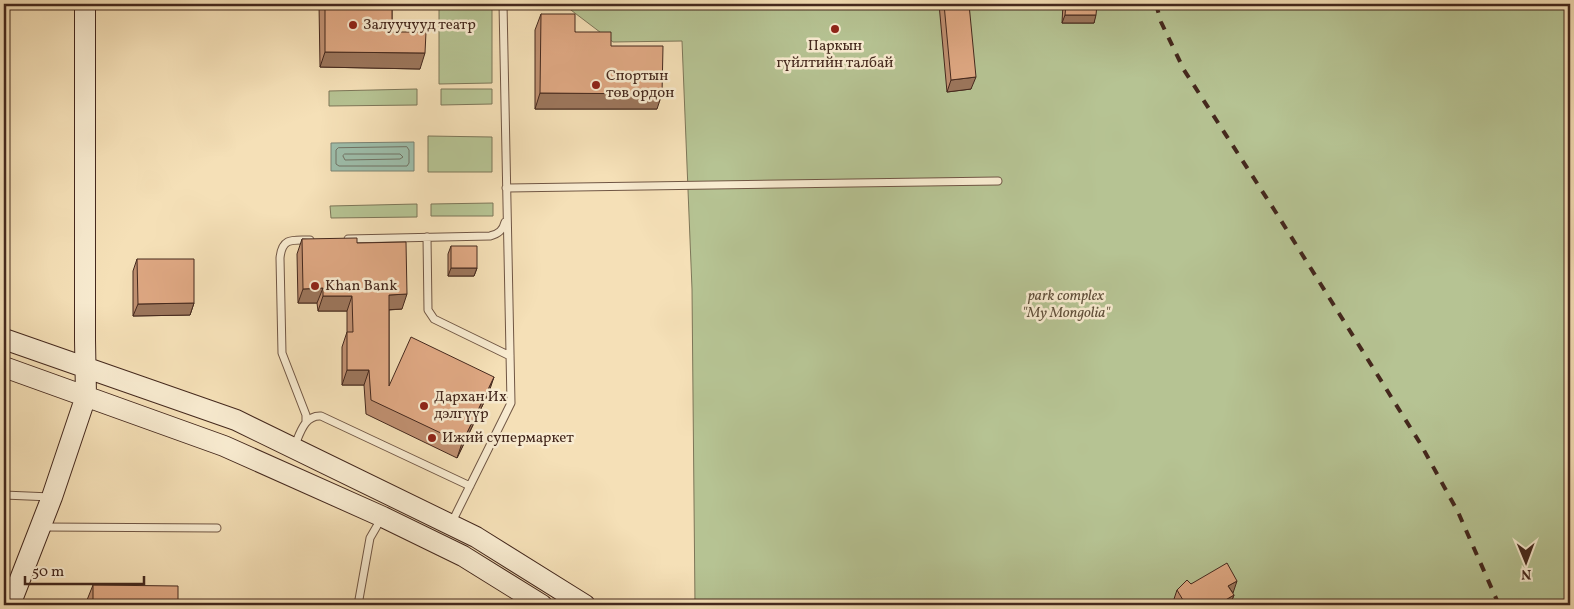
<svg xmlns="http://www.w3.org/2000/svg" width="1574" height="609" font-family="Vollkorn,serif">
<style>
.green{fill:#b6c393;stroke:#7d7658}
.water{fill:#9dbdaa;stroke:#798172}
.lines{fill:none;stroke-linecap:round;stroke-linejoin:round}
.shore{stroke:#707264;stroke-width:1}
.lane-casing{stroke:#705644;stroke-width:9}
.secondary-casing{stroke:#44281d;stroke-width:22}
.lane{stroke:#f8ebd0;stroke-width:7}
.secondary{stroke:#f8ebd0;stroke-width:20}
.rail{stroke:#44281d;stroke-width:4;stroke-dasharray:9 9;stroke-linecap:butt}
.wall{fill:#c09071;stroke:#44281d}
.shaded-wall{fill:#9c765c;stroke:#44281d}
.building{fill:#dfa883;stroke:#44281d}
.poi-dot{fill:#8f2418;stroke:#f8ebd0;stroke-width:2}
.labels{text-anchor:middle;dominant-baseline:central;stroke-width:5;stroke-linejoin:round;paint-order:stroke}
.poi-label{font-size:15px;fill:#44281d;stroke:#f8ebd0;text-anchor:start}
.park-label{font-size:15px;font-style:italic;fill:#604f3a;stroke:#f8ebd0}
</style>
<rect width="100%" height="100%" fill="#f5e0b7"/>
<filter id="stains"><feTurbulence type="fractalNoise" baseFrequency=".004" numOctaves="4"/><feColorMatrix values="0 0 0 0 .2 0 0 0 0 .09 0 0 0 0 .02 0 0 0 .5 -.17"/></filter>
<radialGradient id="worn" r=".72"><stop offset=".6" stop-color="#630" stop-opacity="0"/><stop offset="1" stop-color="#630" stop-opacity=".3"/></radialGradient>
<path class="green" d="M 439,4 L 492,4 L 492,83 L 439,84 Z
M 563,4 L 1570,4 L 1570,605 L 695,605 L 692,289 L 682,41 L 613,42 Z
M 417,89 L 417,105 L 329,106 L 329,91 Z
M 441,89 L 492,89 L 492,104 L 441,105 Z
M 428,136 L 492,137 L 492,172 L 428,172 Z
M 493,203 L 493,216 L 431,216 L 431,204 Z
M 417,204 L 417,217 L 331,218 L 330,206 Z"/>
<path class="water" d="M 414,142 L 414,171 L 331,171 L 331,143 Z"/>
<g class="lines">
<path class="shore" d="M 407,147 L 409,150 L 409,163 L 407,166 L 339,166 L 336,164 L 336,150 L 338,148 Z
M 345,154 L 400,154 L 403,157 L 400,159 L 345,160 L 343,156 Z"/>
<g class="lane-casing">
<path id="lane" d="M 506,188 L 998,181
M 427,237 L 428,310 L 434,319 L 510,356
M 348,239 L 490,236 C 499,234 503,230 505,222
M 306,422 L 306,415 L 282,353 L 280,258 C 282,237 293,240 310,240
M 294,447 C 300,434 304,415 321,416 L 470,486
M 4,495 L 51,497
M 452,522 L 511,403 L 503,4
M 43,527 L 217,528
M 358,605 L 370,538 L 381,519"/>
</g>
<g class="secondary-casing">
<path id="secondary" d="M 4,339 L 236,420 L 476,537 L 585,605
M 4,367 L 224,446 L 383,517 L 463,556 L 542,605
M 10,605 L 52,497 L 86,396 L 85,340 L 85,4"/>
</g>
<use href="#lane" class="lane"/>
<use href="#secondary" class="secondary"/>
<path class="rail" d="M 1156,4 L 1161,22 L 1184,70 L 1275,211 L 1420,443 L 1458,512 L 1499,605"/>
</g>
<path class="wall" d="M 319,4 L 392,4 L 392,32 L 420,69 L 320,67 Z
M 939,4 L 969,4 L 971,89 L 947,92 Z
M 1063,4 L 1097,4 L 1094,23 L 1062,23 Z
M 541,14 L 575,32 L 611,46 L 657,109 L 535,109 L 535,30 Z
M 302,239 L 357,243 L 402,309 L 389,310 L 389,386 L 489,392 L 457,458 L 366,414 L 364,385 L 342,385 L 342,347 L 347,332 L 347,311 L 318,311 L 317,303 L 298,303 L 297,254 Z
M 451,246 L 477,268 L 474,276 L 448,276 L 448,254 Z
M 137,259 L 194,303 L 190,315 L 133,316 L 133,271 Z
M 1191,584 L 1232,593 L 1234,595 L 1230,605 L 1175,605 L 1173,602 L 1177,590 Z
M 93,585 L 178,605 L 87,605 L 87,600 Z"/>
<path class="shaded-wall" d="M 1065,15 L 1096,15 L 1094,23 L 1062,23 Z
M 325,52 L 425,53 L 420,69 L 320,67 Z
M 976,77 L 971,89 L 947,92 L 951,80 Z
M 540,93 L 662,94 L 657,109 L 535,109 Z
M 451,268 L 477,268 L 474,276 L 448,276 Z
M 323,288 L 317,303 L 298,303 L 303,289 Z
M 407,294 L 402,309 L 383,310 L 389,295 Z
M 323,296 L 352,296 L 347,311 L 318,311 Z
M 194,303 L 190,315 L 133,316 L 138,304 Z
M 347,370 L 369,370 L 364,385 L 342,385 Z
M 494,377 L 489,392 L 457,458 L 462,443 Z
M 1237,581 L 1233,593 L 1228,586 Z
M 1234,595 L 1230,605 L 1217,605 Z"/>
<path class="building" d="M 325,4 L 392,4 L 392,32 L 426,32 L 425,53 L 325,52 Z
M 944,4 L 969,4 L 976,77 L 951,80 Z
M 1066,4 L 1097,4 L 1096,15 L 1065,15 Z
M 541,14 L 575,14 L 575,32 L 611,32 L 611,46 L 663,46 L 662,94 L 540,93 Z
M 357,238 L 357,243 L 406,242 L 407,294 L 389,295 L 389,386 L 411,337 L 494,377 L 462,443 L 371,400 L 369,370 L 347,370 L 347,332 L 353,332 L 352,296 L 323,296 L 323,288 L 303,289 L 302,239 Z
M 451,246 L 477,246 L 477,268 L 451,268 Z
M 137,259 L 194,259 L 194,303 L 138,304 Z
M 1227,563 L 1237,581 L 1228,586 L 1234,595 L 1217,605 L 1211,605 L 1210,602 L 1205,605 L 1186,605 L 1177,590 L 1187,580 L 1191,584 Z
M 93,585 L 178,586 L 178,605 L 93,605 Z"/>
<g class="poi-dot">
<circle cx="353" cy="25" r="5"/>
<circle cx="835" cy="29" r="5"/>
<circle cx="596" cy="85" r="5"/>
<circle cx="315" cy="286" r="5"/>
<circle cx="424" cy="406" r="5"/>
<circle cx="432" cy="438" r="5"/>
</g>
<g class="labels">
<g class="poi-label">
<text x="363" y="25">Залуучууд театр</text>
<text x="835" y="46" text-anchor="middle">Паркын<tspan x="835" dy="17">гүйлтийн талбай</tspan></text>
<text x="606" y="76">Спортын<tspan x="606" dy="17">төв ордон</tspan></text>
<text x="325" y="286">Khan Bank</text>
<text x="434" y="397">Дархан Их<tspan x="434" dy="17">дэлгүүр</tspan></text>
<text x="442" y="438">Ижий супермаркет</text>
</g>
<g class="park-label">
<text x="1066" y="296">park complex<tspan x="1066" dy="17">"My Mongolia"</tspan></text>
</g>
</g>
<rect width="1574" height="609" fill="none" stroke="#f5e0b7" stroke-width="20"/>
<rect x="5" y="5" width="1564" height="599" fill="none" stroke="#44281d" stroke-width="2.5"/>
<rect x="10" y="10" width="1554" height="589" fill="none" stroke="#44281d"/>
<g transform="translate(1526 562) rotate(179)" stroke="#f8ebd0" stroke-width="4" paint-order="stroke">
<path d="M0-4L9 19L0 12L-9 19Z" fill="#44281d"/>
<text y="-8" font-size="14" font-weight="bold" text-anchor="middle" fill="#44281d">N</text>
</g>
<path d="M25 576v8h119v-8" fill="none" stroke="#44281d" stroke-width="2.5"/>
<text x="32" y="576" font-size="15" fill="#44281d" stroke="#f8ebd0" stroke-width="4" paint-order="stroke">50 m</text>
<rect width="100%" height="100%" filter="url(#stains)"/>
<rect width="100%" height="100%" fill="url(#worn)"/>
</svg>
